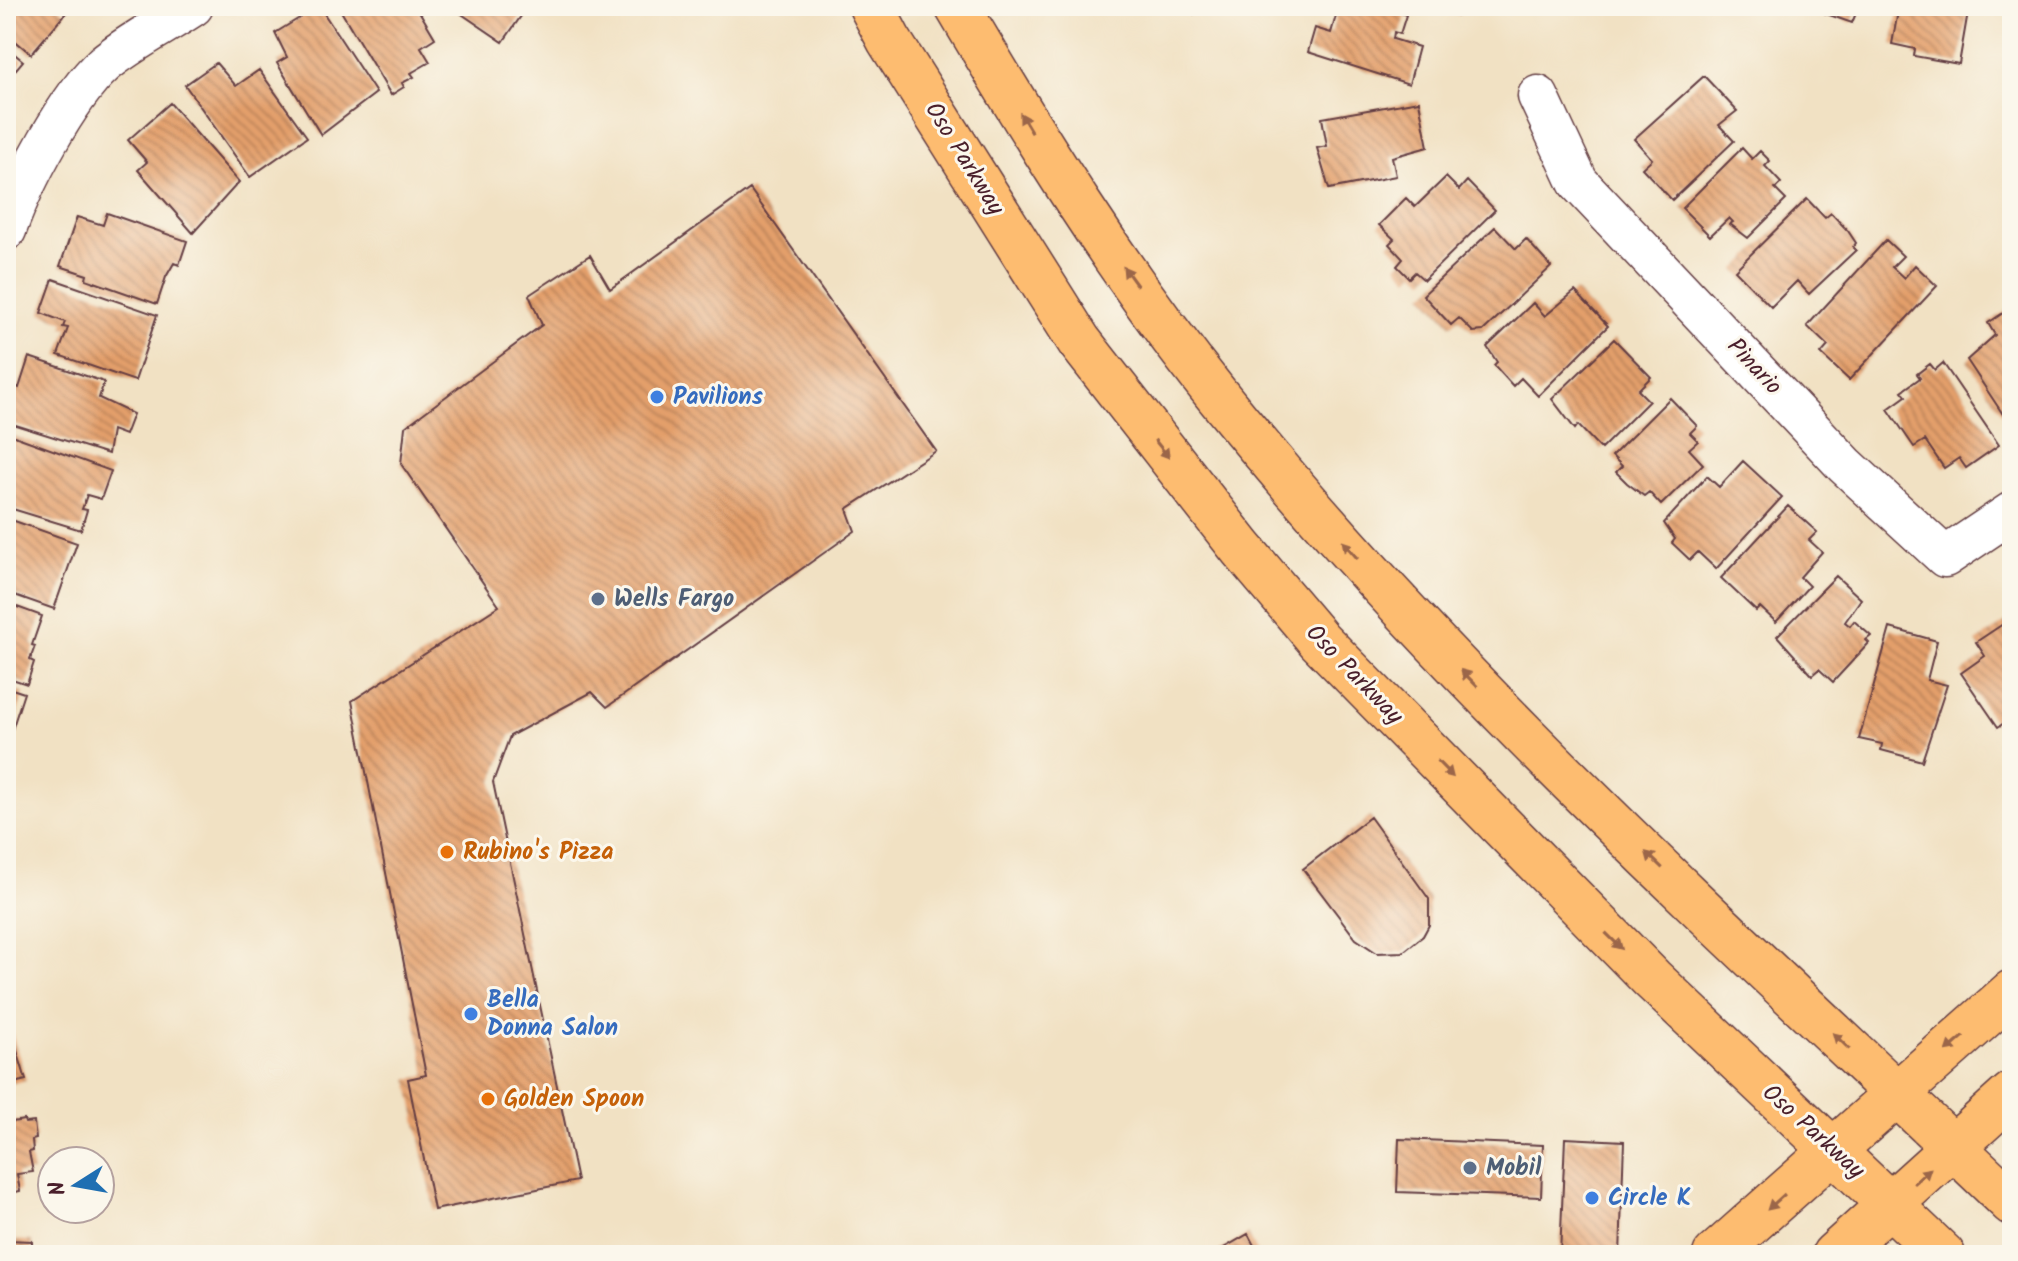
<svg xmlns="http://www.w3.org/2000/svg" width="2018" height="1261" font-family="Kalam,sans-serif">
<style>
.building{fill:url(#building-back-hatch)}
.lines{fill:none;stroke-linecap:round;stroke-linejoin:round}
.minor-casing{stroke:#633c42;stroke-width:43}
.primary-casing{stroke:#633c42;stroke-width:47}
.minor{stroke:#fff;stroke-width:40}
.primary{stroke:#fdbc70;stroke-width:44}
.oneway{fill:#9b664a}
.shop-dot{fill:#3f7fe0;stroke:#fbf7ec;stroke-width:3}
.service-dot{fill:#5c6f8a;stroke:#fbf7ec;stroke-width:3}
.food-dot{fill:#e8710a;stroke:#fbf7ec;stroke-width:3}
.labels{text-anchor:middle;dominant-baseline:central;stroke-width:6;stroke-linejoin:round;paint-order:stroke}
.street-label{font-size:24px;fill:#4a1f2b;stroke:#fbf7ec}
.shop-label{font-size:24px;font-weight:bold;fill:#366cbe;stroke:#fbf7ec;text-anchor:start}
.service-label{font-size:24px;font-weight:bold;fill:#4e5e75;stroke:#fbf7ec;text-anchor:start}
.food-label{font-size:24px;font-weight:bold;fill:#c56008;stroke:#fbf7ec;text-anchor:start}
</style>
<defs>
<pattern id="building-back-hatch" width="6" height="6" patternUnits="userSpaceOnUse" patternTransform="scale(2)"><rect width="6" height="6" fill="#e39f6b"/><path d="M-1 5l2 2M0 0l6 6M5-1l2 2" fill="none" stroke="#ba8158"/></pattern>
</defs>
<rect width="100%" height="100%" fill="#fbf7ec"/>
<filter id="ink" filterUnits="userSpaceOnUse"><feTurbulence type="fractalNoise" baseFrequency=".0125" numOctaves="2"/><feDisplacementMap in="SourceGraphic" scale="16" xChannelSelector="R" yChannelSelector="G"/><feConvolveMatrix kernelMatrix="1 2 1 2 8 2 1 2 1" color-interpolation-filters="sRGB"/></filter>
<filter id="wash" filterUnits="userSpaceOnUse"><feTurbulence type="fractalNoise" baseFrequency=".006" numOctaves="4" result="noise"/><feDisplacementMap in="SourceGraphic" scale="32" xChannelSelector="R" yChannelSelector="G"/><feGaussianBlur stdDeviation="1.8" result="paint"/><feColorMatrix in="noise" values="0 0 0 0 0 0 0 0 0 0 0 0 0 0 0 0 0 1.4 0 .05"/><feComposite in="paint" operator="in"/></filter>
<g filter="url(#wash)">
<rect width="100%" height="100%" fill="#f1e1c3"/>
<g id="blocks">
<path class="building" d="M 6,6 L 58,6 L 66,13 L 31,54 L 6,33 Z
M 319,6 L 376,93 L 321,135 L 277,63 L 287,57 L 275,33 Z
M 338,6 L 416,6 L 435,38 L 421,47 L 430,62 L 411,73 L 414,77 L 402,83 L 404,87 L 391,95 Z
M 450,6 L 528,6 L 503,42 Z
M 1188,6 L 1205,6 L 1194,14 Z
M 1348,6 L 1386,6 L 1406,15 L 1400,34 L 1394,32 L 1393,39 L 1419,47 L 1409,84 L 1308,52 L 1315,28 L 1331,33 L 1338,9 L 1346,11 Z
M 1450,6 L 1469,6 L 1457,15 Z
M 1804,6 L 1859,6 L 1852,23 Z
M 1899,6 L 1969,6 L 1959,64 L 1914,56 L 1915,49 L 1892,44 Z
M 2008,6 L 2012,6 L 2012,65 L 2009,65 Z
M 6,47 L 23,61 L 6,81 Z
M 216,63 L 236,86 L 259,70 L 307,137 L 250,177 L 185,85 Z
M 1704,76 L 1737,111 L 1719,125 L 1734,141 L 1672,200 L 1642,168 L 1652,159 L 1634,139 Z
M 1419,101 L 1428,147 L 1392,157 L 1396,176 L 1329,189 L 1317,148 L 1327,146 L 1322,118 Z
M 170,103 L 239,182 L 193,233 L 138,170 L 147,162 L 128,140 Z
M 1742,148 L 1752,159 L 1760,151 L 1770,161 L 1765,166 L 1781,183 L 1775,189 L 1786,200 L 1748,238 L 1730,224 L 1733,222 L 1729,218 L 1710,236 L 1682,208 Z
M 1446,177 L 1459,190 L 1467,181 L 1495,210 L 1424,280 L 1415,272 L 1409,278 L 1397,266 L 1403,259 L 1389,244 L 1394,239 L 1379,225 L 1406,198 L 1415,207 Z
M 750,189 L 936,451 L 847,509 L 855,531 L 607,707 L 592,692 L 510,736 L 493,782 L 577,1181 L 434,1210 L 408,1079 L 426,1075 L 352,701 L 499,606 L 401,464 L 405,427 L 542,325 L 529,295 L 590,255 L 610,289 Z
M 1807,199 L 1825,218 L 1831,213 L 1848,231 L 1856,243 L 1853,247 L 1856,250 L 1809,294 L 1797,281 L 1771,307 L 1735,270 Z
M 107,213 L 187,241 L 179,265 L 174,263 L 166,277 L 157,304 L 86,279 L 87,275 L 60,266 L 77,217 L 103,225 Z
M 1495,227 L 1516,249 L 1526,239 L 1551,267 L 1483,331 L 1473,332 L 1459,318 L 1451,325 L 1423,295 Z
M 1886,240 L 1903,256 L 1892,267 L 1904,278 L 1915,265 L 1937,286 L 1849,380 L 1821,354 L 1828,346 L 1807,326 Z
M 53,279 L 157,315 L 135,381 L 58,355 L 68,328 L 63,327 L 65,322 L 41,313 Z
M 1575,291 L 1608,326 L 1538,396 L 1521,378 L 1513,386 L 1494,365 L 1497,362 L 1487,347 L 1533,303 L 1545,316 Z
M 2012,307 L 2012,428 L 1967,360 L 1995,335 L 1988,323 Z
M 1614,339 L 1651,377 L 1638,390 L 1649,401 L 1601,449 L 1578,425 L 1575,429 L 1552,399 Z
M 29,357 L 104,382 L 99,398 L 133,414 L 125,435 L 112,430 L 108,454 L 6,422 L 6,408 L 14,386 L 19,388 Z
M 1943,363 L 1999,445 L 1966,468 L 1959,458 L 1944,468 L 1925,440 L 1914,447 L 1888,409 L 1906,396 L 1902,391 L 1920,378 L 1917,374 L 1930,364 L 1935,370 Z
M 1670,398 L 1697,426 L 1690,433 L 1698,441 L 1689,449 L 1703,464 L 1661,505 L 1649,492 L 1644,496 L 1627,483 L 1616,472 L 1622,466 L 1612,456 Z
M 6,433 L 111,471 L 101,499 L 87,495 L 82,509 L 87,510 L 81,530 L 6,507 Z
M 1743,461 L 1782,497 L 1716,569 L 1698,552 L 1690,560 L 1672,543 L 1675,539 L 1664,523 L 1707,476 L 1719,487 Z
M 1788,506 L 1817,532 L 1809,540 L 1822,552 L 1800,577 L 1809,586 L 1776,622 L 1760,607 L 1756,611 L 1721,578 Z
M 6,518 L 77,543 L 54,609 L 6,592 Z
M 1836,576 L 1861,599 L 1845,622 L 1850,626 L 1854,621 L 1871,636 L 1866,640 L 1869,643 L 1833,682 L 1819,669 L 1812,675 L 1777,636 Z
M 6,603 L 42,616 L 32,645 L 35,646 L 30,660 L 34,662 L 27,684 L 6,677 Z
M 2009,620 L 2012,624 L 2012,718 L 1998,727 L 1961,673 L 1985,656 L 1976,642 Z
M 1890,628 L 1937,641 L 1927,680 L 1947,685 L 1922,761 L 1881,750 L 1882,744 L 1859,739 Z
M 6,687 L 24,693 L 7,745 L 6,745 Z
M 1370,817 L 1429,899 L 1429,925 L 1423,936 L 1403,952 L 1377,953 L 1356,939 L 1303,869 Z
M 6,1014 L 26,1080 L 6,1085 Z
M 24,1120 L 25,1123 L 34,1122 L 36,1139 L 32,1140 L 33,1151 L 29,1152 L 33,1172 L 17,1174 L 20,1191 L 6,1194 L 6,1123 Z
M 1565,1138 L 1624,1141 L 1620,1255 L 1560,1255 Z
M 1399,1139 L 1543,1145 L 1541,1197 L 1397,1192 Z
M 1248,1234 L 1259,1255 L 1212,1255 Z
M 6,1240 L 32,1241 L 32,1255 L 6,1255 Z"/>
</g>
</g>
<g filter="url(#ink)">
<use href="#blocks" fill-opacity="0" stroke="#633c42" stroke-width="2"/>
<g class="lines">
<g class="minor-casing">
<path id="minor" d="M 1538,96 L 1578,182 L 1845,465 L 1945,557 L 2012,512
M 6,230 C 23,182 67,98 104,64 C 130,42 165,25 193,6"/>
</g>
<g class="primary-casing">
<path id="primary" d="M 871,6 L 889,40 L 1079,341 L 1241,548 L 1319,640 L 1652,979 L 1943,1255
M 957,6 C 1036,140 1118,272 1216,394 C 1454,689 1739,942 2012,1203
M 1715,1255 L 2012,992
M 1834,1255 L 2012,1094"/>
</g>
<use href="#minor" class="minor"/>
<use href="#primary" class="primary"/>
</g>
<defs><path id="oneway-solid" d="M-6-.8H1V-3.2L6.5 0L1 3.2V.8H-6Z" transform="scale(2)"/></defs>
<g class="oneway">
<use href="#oneway-solid" transform="translate(1026 123) rotate(-121)"/>
<use href="#oneway-solid" transform="translate(1130 276) rotate(-126)"/>
<use href="#oneway-solid" transform="translate(1162 449) rotate(51)"/>
<use href="#oneway-solid" transform="translate(1350 550) rotate(-131)"/>
<use href="#oneway-solid" transform="translate(1469 678) rotate(-134)"/>
<use href="#oneway-solid" transform="translate(1445 769) rotate(46)"/>
<use href="#oneway-solid" transform="translate(1654 860) rotate(-136)"/>
<use href="#oneway-solid" transform="translate(1614 941) rotate(45)"/>
<use href="#oneway-solid" transform="translate(1841 1041) rotate(-136)"/>
<use href="#oneway-solid" transform="translate(1955 1044) rotate(139)"/>
<use href="#oneway-solid" transform="translate(1922 1176) rotate(-41)"/>
<use href="#oneway-solid" transform="translate(1776 1202) rotate(138)"/>
</g>
</g>
<g class="shop-dot">
<circle cx="657" cy="397" r="8"/>
<circle cx="471" cy="1014" r="8"/>
<circle cx="1592" cy="1198" r="8"/>
</g>
<g class="service-dot">
<circle cx="598" cy="599" r="8"/>
<circle cx="1470" cy="1168" r="8"/>
</g>
<g class="food-dot">
<circle cx="447" cy="852" r="8"/>
<circle cx="488" cy="1099" r="8"/>
</g>
<g class="labels">
<g class="street-label">
<text transform="translate(964 159) rotate(58)">Oso Parkway</text>
<text transform="translate(1754 367) rotate(47)">Pinario</text>
<text transform="translate(1354 675) rotate(46)">Oso Parkway</text>
<text transform="translate(1813 1132) rotate(42)">Oso Parkway</text>
</g>
<g class="shop-label">
<text x="673" y="397">Pavilions</text>
<text x="487" y="1000">Bella<tspan x="487" dy="28">Donna Salon</tspan></text>
<text x="1608" y="1198">Circle K</text>
</g>
<g class="service-label">
<text x="614" y="599">Wells Fargo</text>
<text x="1486" y="1168">Mobil</text>
</g>
<g class="food-label">
<text x="463" y="852">Rubino's Pizza</text>
<text x="504" y="1099">Golden Spoon</text>
</g>
</g>
<rect width="2018" height="1261" fill="none" stroke="#fbf7ec" stroke-width="32"/>
<g transform="translate(76 1185) rotate(259)"><circle r="38" fill="#fbf7ec" stroke="#b4a19f" stroke-width="2"/>
<path d="M0-6L14 30L0 20L-14 30Z" fill="#1f6fb2"/>
<text y="-12" font-size="22" font-weight="bold" text-anchor="middle" fill="#4a1f2b">N</text>
</g>
</svg>
